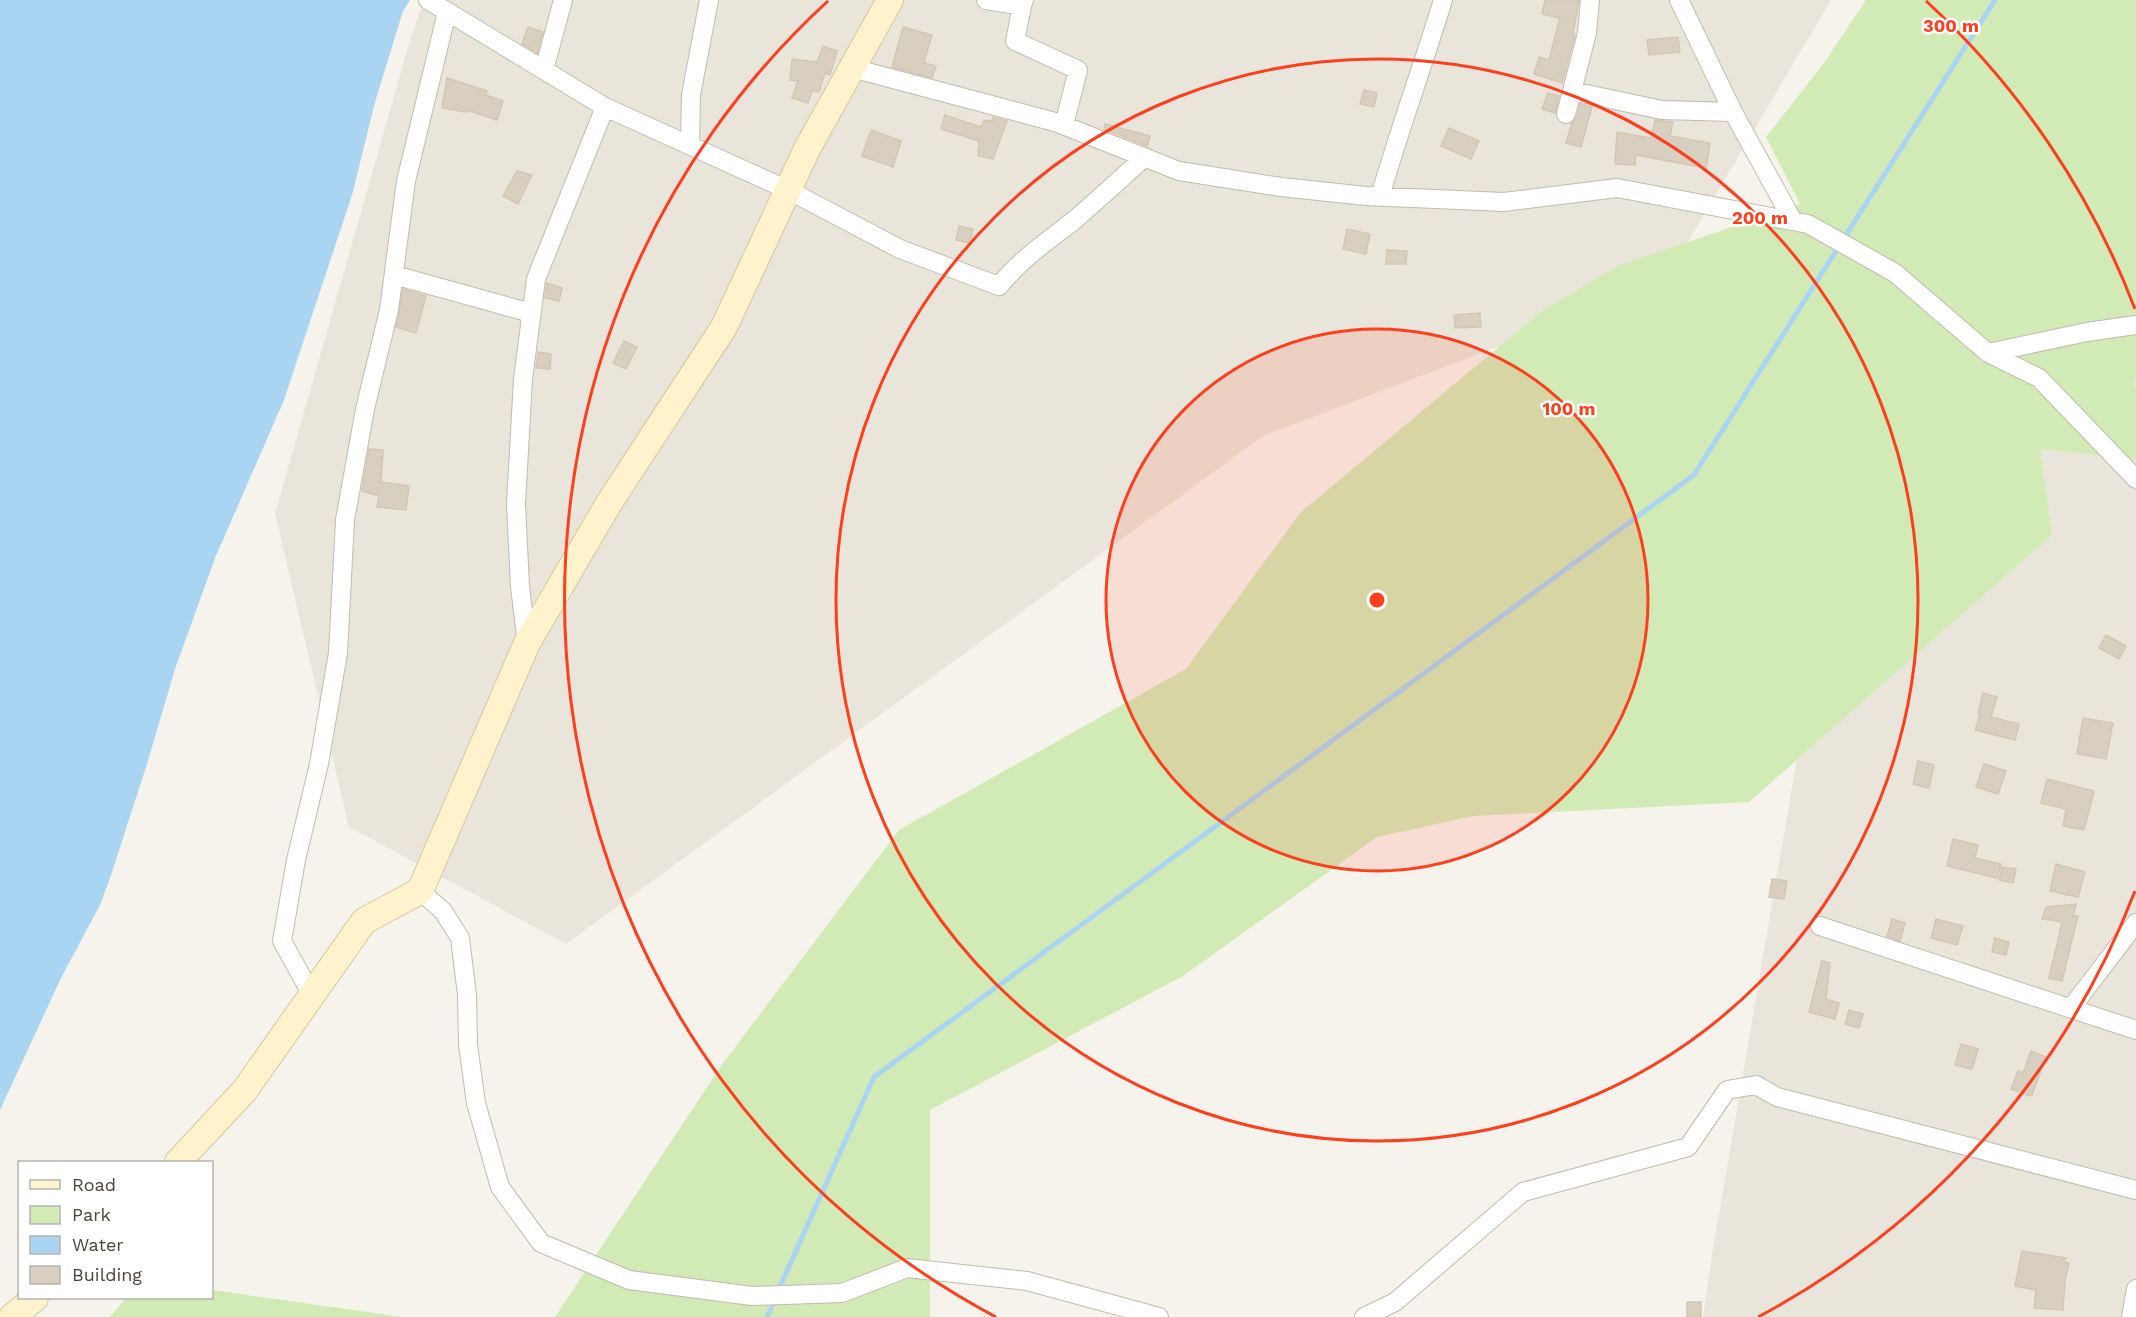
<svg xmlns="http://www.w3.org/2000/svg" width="2136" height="1317" font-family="'Work Sans',sans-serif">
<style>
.residential{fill:#eae5da}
.green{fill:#d2eab5}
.water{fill:#a9d4f2}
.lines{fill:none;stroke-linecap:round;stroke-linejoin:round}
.stream{stroke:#a9d4f2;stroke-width:5}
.building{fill:#d8cfc1;stroke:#d3c7b4;stroke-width:1.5}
.street-casing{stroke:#c2bbae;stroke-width:20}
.secondary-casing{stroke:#d6c79b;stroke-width:28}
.street{stroke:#fff;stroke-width:18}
.secondary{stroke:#fff3cd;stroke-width:26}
.ring{fill:none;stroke:#fc3f1d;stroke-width:3}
.centre{fill:#fc3f1d;stroke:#fff;stroke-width:3}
.ring-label{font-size:18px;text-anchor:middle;font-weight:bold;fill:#fc3f1d;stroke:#fff;stroke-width:5;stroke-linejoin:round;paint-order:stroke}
</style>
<rect width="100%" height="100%" fill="#f6f3ec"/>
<path class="residential" d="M 424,0 L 1831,0 L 1663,284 L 1263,436 L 566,944 L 349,827 L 275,514 L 410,40 Z
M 2136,251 L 2136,1317 L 1703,1317 L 1712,1255 L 1799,746 Z"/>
<path class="green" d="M 1866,0 L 2136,0 L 2136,380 L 2133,385 L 2136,387 L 2136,459 L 2040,449 L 2052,535 L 1749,802 L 1474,816 L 1377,837 L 1183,976 L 930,1110 L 930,1317 L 555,1317 L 723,1063 L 899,830 L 1186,669 L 1301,512 L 1542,311 L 1617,266 L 1800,204 L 1766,137 L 1824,63 Z
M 212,1290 L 402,1317 L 110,1317 L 126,1298 L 212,1298 Z"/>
<path class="water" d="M 0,0 L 410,0 L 403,11 L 375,102 L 352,195 L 284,400 L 215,558 L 175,669 L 147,764 L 111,875 L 100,905 L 61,978 L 0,1110 Z"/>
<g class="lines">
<path class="stream" d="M 778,1291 L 874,1077 L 1694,475 L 1995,0
M 767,1317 L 775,1299"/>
</g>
<path class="building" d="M 1545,0 L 1579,0 L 1573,33 L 1575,34 L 1562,83 L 1534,74 L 1539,57 L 1549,60 L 1560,18 L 1542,14 Z
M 528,27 L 543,32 L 537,53 L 522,44 Z
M 903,27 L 932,35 L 924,63 L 936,66 L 932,78 L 892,67 Z
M 1678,37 L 1680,52 L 1649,55 L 1647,40 Z
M 823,46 L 837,51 L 830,75 L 825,73 L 819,92 L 812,91 L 808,103 L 792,98 L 798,81 L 790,80 L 792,59 L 817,62 Z
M 447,78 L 487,91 L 486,95 L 503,101 L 497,120 L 467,110 L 467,112 L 442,108 Z
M 1364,90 L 1377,93 L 1374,107 L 1360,104 Z
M 1548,93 L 1559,96 L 1555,113 L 1542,109 Z
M 1580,104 L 1592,107 L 1581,147 L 1566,143 L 1572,123 L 1577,117 Z
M 945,115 L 981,127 L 984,120 L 992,121 L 993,117 L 1007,121 L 993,159 L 978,156 L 979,141 L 941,129 Z
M 1655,120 L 1673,122 L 1670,136 L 1710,143 L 1706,168 L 1636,155 L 1635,165 L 1615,164 L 1617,132 L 1651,138 Z
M 1105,124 L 1150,136 L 1147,146 L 1104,129 Z
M 1449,128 L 1479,141 L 1471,159 L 1441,146 Z
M 871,130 L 901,141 L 893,167 L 862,156 Z
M 517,171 L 532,175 L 518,204 L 503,196 Z
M 959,226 L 973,229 L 970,243 L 956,240 Z
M 1347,229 L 1370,234 L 1366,254 L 1343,249 Z
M 1387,250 L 1407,251 L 1406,264 L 1386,264 Z
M 547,283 L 562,288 L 559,301 L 545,298 Z
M 403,289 L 426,296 L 416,333 L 396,327 Z
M 1480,313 L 1481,327 L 1455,328 L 1454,315 Z
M 624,341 L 637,347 L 626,369 L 613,363 Z
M 538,352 L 551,354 L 550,369 L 536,368 Z
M 369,449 L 383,450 L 381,482 L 409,486 L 406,510 L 377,507 L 379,496 L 362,491 Z
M 2106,635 L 2126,646 L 2119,659 L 2099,648 Z
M 1983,693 L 1997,697 L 1991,717 L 2019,724 L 2015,740 L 1975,730 L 1980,715 L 1978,714 Z
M 2083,718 L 2113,723 L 2106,759 L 2077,754 Z
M 1918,761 L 1934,765 L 1929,788 L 1913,784 Z
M 1984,764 L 2006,771 L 1998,794 L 1976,787 Z
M 2047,779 L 2094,791 L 2084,830 L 2063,826 L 2066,809 L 2041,803 Z
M 1953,839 L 1978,845 L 1975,858 L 2001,864 L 1997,878 L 1947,866 Z
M 2056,864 L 2085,872 L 2078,897 L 2050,891 Z
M 2002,867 L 2016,869 L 2013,883 L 1999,880 Z
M 1772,879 L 1787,881 L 1784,899 L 1769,897 Z
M 2076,904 L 2073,916 L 2078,916 L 2062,981 L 2049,978 L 2062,922 L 2042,919 L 2046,907 Z
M 1892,919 L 1905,923 L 1900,941 L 1887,936 Z
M 1936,919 L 1963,926 L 1957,945 L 1931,938 Z
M 1995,938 L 2009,942 L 2006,955 L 1992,952 Z
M 1822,961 L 1830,963 L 1826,999 L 1839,1003 L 1835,1019 L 1809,1012 Z
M 1849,1010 L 1863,1014 L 1859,1028 L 1845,1024 Z
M 1961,1044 L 1978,1049 L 1972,1069 L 1955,1065 Z
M 2031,1051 L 2046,1057 L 2032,1095 L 2030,1096 L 2011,1089 L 2018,1071 L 2023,1073 Z
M 2022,1251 L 2066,1258 L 2064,1262 L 2069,1263 L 2065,1281 L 2063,1310 L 2034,1308 L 2036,1290 L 2015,1286 Z
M 1687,1302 L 1701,1302 L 1701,1317 L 1687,1317 Z"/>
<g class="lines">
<g class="street-casing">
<path id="street" d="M 428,0 L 605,107 L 788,190 L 900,249 L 999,286 C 1020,260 1046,242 1072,222 C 1097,201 1121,178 1145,157
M 986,0 L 1022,6 L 1024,0
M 1679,0 L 1733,112 L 1793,221
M 1022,6 L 1015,41 L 1078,70 L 1064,125
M 852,68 L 1055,122 L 1179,171 L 1281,187 L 1366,196 L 1504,202 L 1617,188 L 1808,224 L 1895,273 L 1988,353 L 2039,378 L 2136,479
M 544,70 L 563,0
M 1572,91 L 1662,110 L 1733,112
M 1566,114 L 1587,33 L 1590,0
M 690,145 L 691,95 L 709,0
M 1380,197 C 1399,130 1423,66 1443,0
M 394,275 L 531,313
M 1988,353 L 2087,332 L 2136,325
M 527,643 L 520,587 L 516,504 L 523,379 L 536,279 L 605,107
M 420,891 L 443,911 L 460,938 L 467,995 L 468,1045 L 476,1103 L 500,1187 L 541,1243 L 629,1280 L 752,1296 L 842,1293 L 907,1268 L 1027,1281 L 1159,1317
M 1820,926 L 2136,1030
M 312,995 L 282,941 L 296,860 L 319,764 L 338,653 L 345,520 L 365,409 L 389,310 L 406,181 L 447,12
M 2071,1008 L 2136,923
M 1364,1317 L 1395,1302 L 1523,1192 L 1688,1147 L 1727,1090 L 1756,1085 L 1777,1097 L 2136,1190
M 2131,1317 L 2136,1289"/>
</g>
<g class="secondary-casing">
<path id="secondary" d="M 178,1162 L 245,1090 L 364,921 L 420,891 L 527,643 L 609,503 L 724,327 L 807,149 L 890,0
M 12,1317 L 35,1298"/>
</g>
<use href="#street" class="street"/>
<use href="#secondary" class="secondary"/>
</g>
<circle cx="1377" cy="600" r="271" fill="#fc3f1d" fill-opacity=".12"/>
<g class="ring">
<circle cx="1377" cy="600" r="271"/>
<circle cx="1377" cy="600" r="541"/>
<path d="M2135 891A812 812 0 0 1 1758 1317M996 1317A812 812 0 0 1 828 1M1926 1A812 812 0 0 1 2135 309"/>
</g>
<circle cx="1377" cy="600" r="9" class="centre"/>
<g class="ring-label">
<text x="1951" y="32">300 m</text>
<text x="1760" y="224">200 m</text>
<text x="1569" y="415">100 m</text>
</g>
<rect x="18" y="1161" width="195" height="138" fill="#ffffff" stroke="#b7b4b0" stroke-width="1.5"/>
<rect x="30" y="1180" width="30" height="9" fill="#fff3cd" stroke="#b7b4b0" stroke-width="1.5"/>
<text x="72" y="1191" font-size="18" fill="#4b4439">Road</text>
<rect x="30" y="1206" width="30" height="18" fill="#d2eab5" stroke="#b7b4b0" stroke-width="1.5"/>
<text x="72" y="1221" font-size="18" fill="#4b4439">Park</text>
<rect x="30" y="1236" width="30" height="18" fill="#a9d4f2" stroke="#b7b4b0" stroke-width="1.5"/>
<text x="72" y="1251" font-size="18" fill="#4b4439">Water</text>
<rect x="30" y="1266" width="30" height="18" fill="#d8cfc1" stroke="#b7b4b0" stroke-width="1.5"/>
<text x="72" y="1281" font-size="18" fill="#4b4439">Building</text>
</svg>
